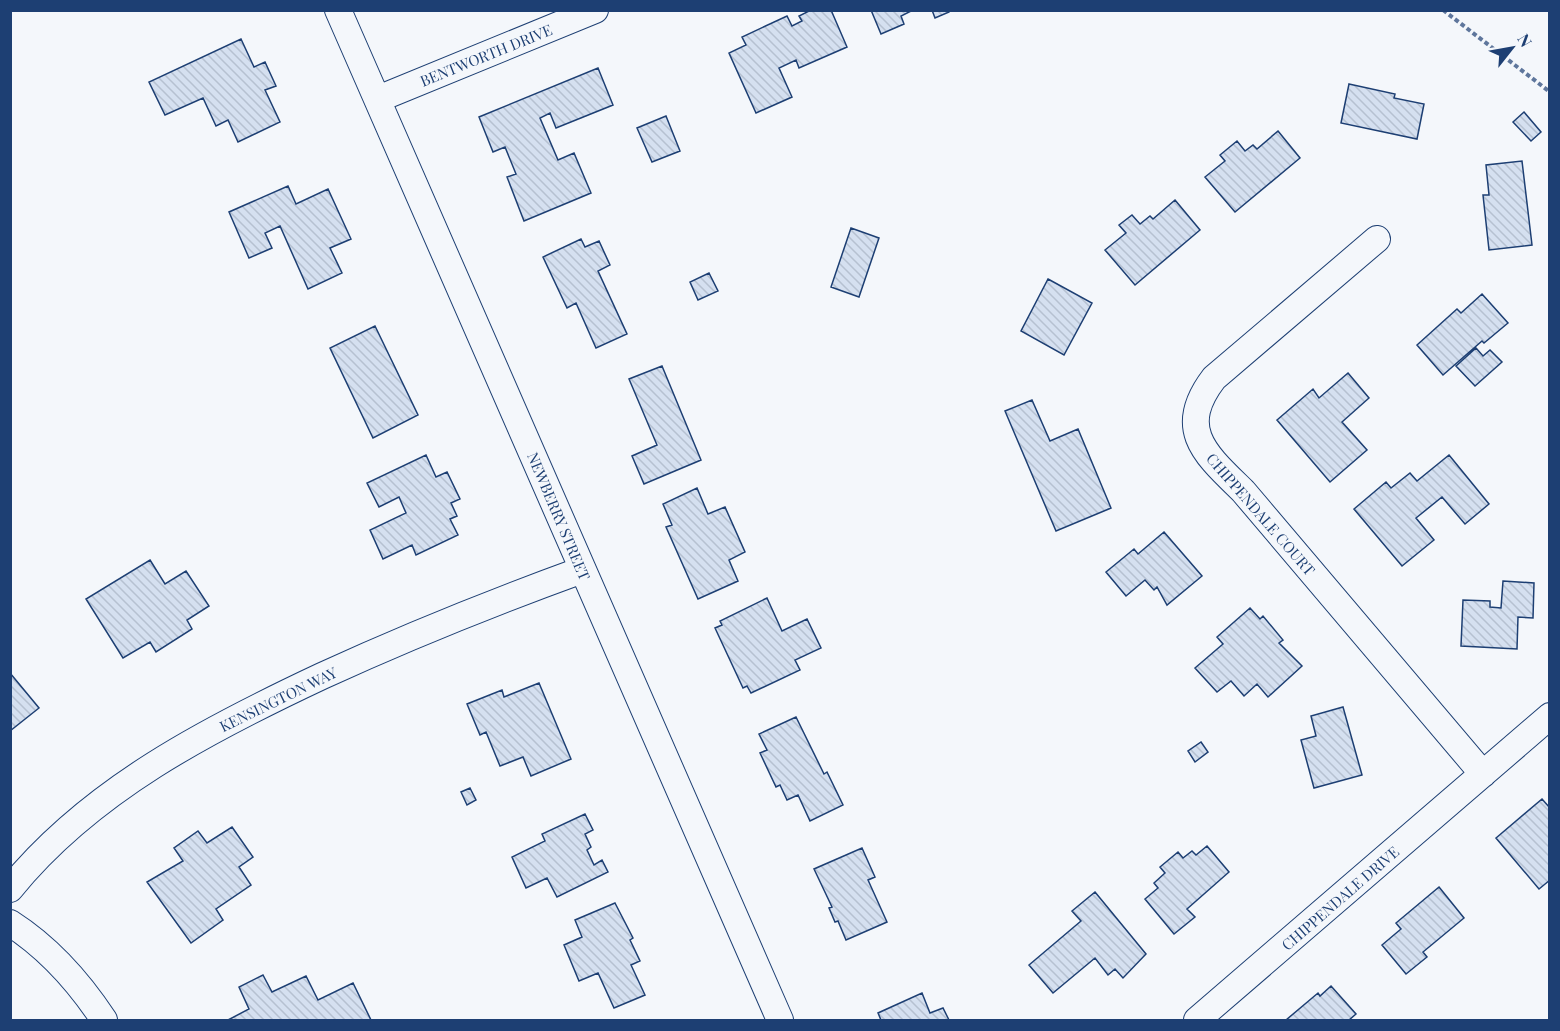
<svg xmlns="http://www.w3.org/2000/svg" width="1560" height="1031" font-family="'Playfair Display',serif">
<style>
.building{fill:url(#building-back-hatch);stroke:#1d3f73;stroke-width:1.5}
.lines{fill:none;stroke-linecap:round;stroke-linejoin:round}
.minor-casing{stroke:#1d3f73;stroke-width:28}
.path{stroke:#5e769c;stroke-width:4;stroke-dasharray:4.5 3;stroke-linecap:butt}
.minor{stroke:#f4f7fb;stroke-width:26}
.labels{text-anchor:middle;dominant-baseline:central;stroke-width:4.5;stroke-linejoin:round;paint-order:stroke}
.street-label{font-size:15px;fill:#1d3f73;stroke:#f4f7fb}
</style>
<defs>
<pattern id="building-back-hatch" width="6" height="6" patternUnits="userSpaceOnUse" patternTransform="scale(1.5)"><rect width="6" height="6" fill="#d5e0f0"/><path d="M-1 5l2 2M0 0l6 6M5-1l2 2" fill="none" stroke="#b6c1d1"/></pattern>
</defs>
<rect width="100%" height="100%" fill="#f4f7fb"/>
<path class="building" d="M 811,10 L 831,10 L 847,47 L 799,68 L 796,60 L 779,68 L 792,97 L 756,113 L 729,53 L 746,45 L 742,37 L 787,16 L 792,26 L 802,21 L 799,16 Z
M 871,10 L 913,10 L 901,16 L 904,24 L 881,34 Z
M 932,10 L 949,10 L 949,12 L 935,18 Z
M 241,39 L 254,67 L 265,62 L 276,86 L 265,90 L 280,122 L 238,142 L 228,120 L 216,126 L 203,98 L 165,115 L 149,82 Z
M 598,68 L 613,105 L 556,128 L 550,113 L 540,118 L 558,160 L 574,153 L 591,193 L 524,221 L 507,177 L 516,174 L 505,147 L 493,152 L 479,117 Z
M 1349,84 L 1395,94 L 1394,98 L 1424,104 L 1417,139 L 1341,123 Z
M 1524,112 L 1541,132 L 1531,141 L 1513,122 Z
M 666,116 L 680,151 L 652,162 L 637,128 Z
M 1278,131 L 1300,158 L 1235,212 L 1205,177 L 1225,161 L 1220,155 L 1237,141 L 1245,151 L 1253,145 L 1257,149 Z
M 1522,161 L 1532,245 L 1489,250 L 1483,195 L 1489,195 L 1486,165 Z
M 288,186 L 296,204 L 328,189 L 351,239 L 330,248 L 342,273 L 308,289 L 280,226 L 265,233 L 272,248 L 249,258 L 229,212 Z
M 1175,200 L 1200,230 L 1135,285 L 1105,250 L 1126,233 L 1119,225 L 1132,215 L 1140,224 L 1150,216 L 1153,219 Z
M 851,228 L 879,238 L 859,297 L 831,287 Z
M 581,239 L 585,247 L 599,241 L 610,265 L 598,271 L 627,334 L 596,348 L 576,303 L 567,308 L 543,257 Z
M 709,273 L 718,291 L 698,300 L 690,282 Z
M 1048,279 L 1092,303 L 1064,355 L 1021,331 Z
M 1482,294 L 1508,323 L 1484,343 L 1482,341 L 1443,375 L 1417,345 L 1457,309 L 1461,313 Z
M 375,326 L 418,415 L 373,438 L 330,348 Z
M 1476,348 L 1483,356 L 1490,350 L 1502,362 L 1475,386 L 1456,366 Z
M 662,366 L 701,460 L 644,484 L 632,456 L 657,445 L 629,379 Z
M 1348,373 L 1369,398 L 1342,422 L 1367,450 L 1330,482 L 1277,420 L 1313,389 L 1319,398 Z
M 1032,400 L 1050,441 L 1078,429 L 1111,508 L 1056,531 L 1005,411 Z
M 426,455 L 436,477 L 447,472 L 460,499 L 451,503 L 457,516 L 450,519 L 458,535 L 416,555 L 412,545 L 383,559 L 370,530 L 406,513 L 399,497 L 379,507 L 367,483 Z
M 1449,455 L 1489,504 L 1465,524 L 1442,497 L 1416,518 L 1434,540 L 1402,566 L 1354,509 L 1386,482 L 1391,488 L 1410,473 L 1417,481 Z
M 697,488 L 708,514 L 725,507 L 745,552 L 729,560 L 738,581 L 698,599 L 666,527 L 672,525 L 663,504 Z
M 1164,532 L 1202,576 L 1167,605 L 1157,587 L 1154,590 L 1145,580 L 1126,596 L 1106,572 L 1134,549 L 1138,554 Z
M 150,560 L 165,584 L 186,571 L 209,606 L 187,620 L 192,629 L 156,652 L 150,642 L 123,658 L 86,599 Z
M 1503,581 L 1534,583 L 1533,618 L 1518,617 L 1517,649 L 1461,646 L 1463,600 L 1490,601 L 1490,607 L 1501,608 Z
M 767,598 L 782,631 L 807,619 L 821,648 L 795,660 L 800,670 L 751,693 L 747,686 L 743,688 L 715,628 L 722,625 L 720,621 Z
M 1250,608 L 1260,619 L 1263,616 L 1283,640 L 1279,643 L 1302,666 L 1268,697 L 1257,684 L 1244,696 L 1231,681 L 1217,692 L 1195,668 L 1223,644 L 1217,637 Z
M 10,673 L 39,708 L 10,731 Z
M 539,683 L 571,759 L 531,776 L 523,757 L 500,766 L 486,732 L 480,735 L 467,704 L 502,690 L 504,697 Z
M 1343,707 L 1362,775 L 1314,788 L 1301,740 L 1316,736 L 1311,716 Z
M 796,717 L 824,774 L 827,772 L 843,805 L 810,821 L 798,795 L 787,800 L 780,785 L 776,787 L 760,753 L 767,750 L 759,734 Z
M 1201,742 L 1208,752 L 1195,762 L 1188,751 Z
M 470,788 L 476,800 L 467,805 L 461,792 Z
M 1542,799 L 1550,808 L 1550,880 L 1539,889 L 1496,838 Z
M 585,814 L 593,830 L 585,834 L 591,847 L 587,850 L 594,865 L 602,860 L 608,872 L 557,897 L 547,878 L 526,888 L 512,857 L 545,841 L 542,834 Z
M 232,827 L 253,857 L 239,867 L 251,885 L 216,909 L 223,920 L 191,943 L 147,882 L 183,861 L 174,848 L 198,831 L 207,843 Z
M 1207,846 L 1229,872 L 1187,909 L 1195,917 L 1174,934 L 1145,899 L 1158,888 L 1154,883 L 1165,873 L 1160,867 L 1178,852 L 1183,858 L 1192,851 L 1196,855 Z
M 862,848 L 875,877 L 868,880 L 887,922 L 846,940 L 838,921 L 835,922 L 829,908 L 832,907 L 814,869 Z
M 1439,887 L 1464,918 L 1423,952 L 1427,957 L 1406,974 L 1382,945 L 1401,929 L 1396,923 Z
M 1095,892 L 1146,954 L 1123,978 L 1115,969 L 1108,975 L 1095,958 L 1053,993 L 1029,965 L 1081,921 L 1072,911 Z
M 615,903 L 633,938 L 630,940 L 640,961 L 631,965 L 645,995 L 614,1008 L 598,973 L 579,981 L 564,945 L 582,937 L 575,920 Z
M 263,975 L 272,992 L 306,976 L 318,1000 L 353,983 L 371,1020 L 228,1020 L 249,1009 L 239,987 Z
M 1331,986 L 1356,1014 L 1349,1020 L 1286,1020 L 1318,993 L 1320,996 Z
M 922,993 L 930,1013 L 943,1008 L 949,1020 L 881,1020 L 878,1013 Z"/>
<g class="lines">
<g class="minor-casing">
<path id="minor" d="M 338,10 L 780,1020
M 378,99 L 595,10
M 1377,239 L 1214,378 C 1175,429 1205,454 1243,491 L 1483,774
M 10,889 C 90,790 209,729 322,676 C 407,637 494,602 582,570
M 10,923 C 49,948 79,982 104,1020
M 1197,1020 L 1550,716"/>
</g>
<path class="path" d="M 1443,10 L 1550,92"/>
<use href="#minor" class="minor"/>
</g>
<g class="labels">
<g class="street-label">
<text transform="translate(486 55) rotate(-22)">BENTWORTH DRIVE</text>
<text transform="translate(1261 514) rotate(49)">CHIPPENDALE COURT</text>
<text transform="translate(559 516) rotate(67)">NEWBERRY STREET</text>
<text transform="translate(278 699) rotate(-26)">KENSINGTON WAY</text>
<text transform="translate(1340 898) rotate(-41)">CHIPPENDALE DRIVE</text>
</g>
</g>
<rect width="1560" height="1031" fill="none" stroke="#1d3f73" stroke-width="24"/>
<g transform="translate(1512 48) rotate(59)" stroke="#f4f7fb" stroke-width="4.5" paint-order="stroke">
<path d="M0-4.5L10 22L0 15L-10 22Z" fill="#1d3f73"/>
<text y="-9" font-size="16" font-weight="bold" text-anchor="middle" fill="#1d3f73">N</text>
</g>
</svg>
